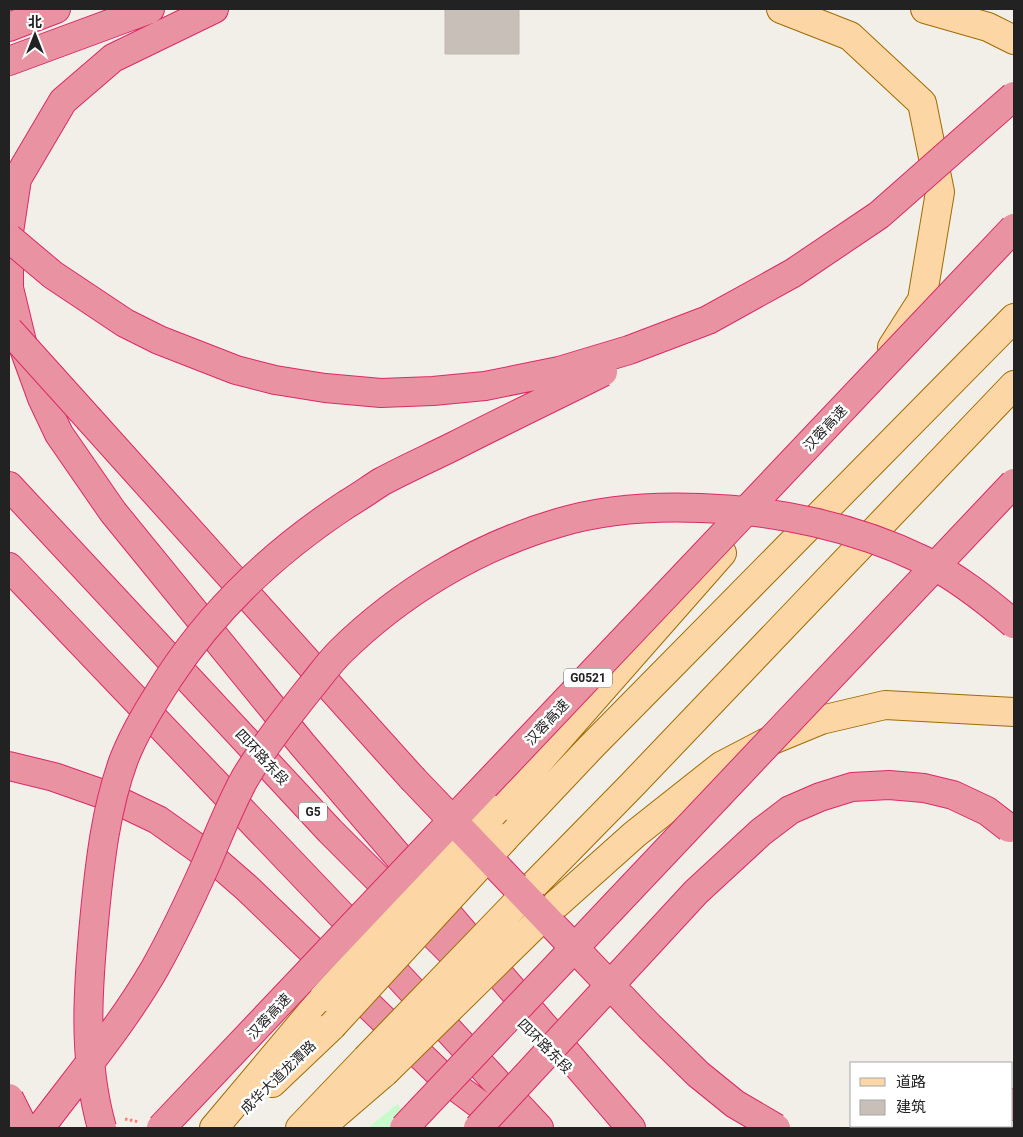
<svg xmlns="http://www.w3.org/2000/svg" width="1023" height="1137" font-family="Roboto,'Noto Sans SC',sans-serif">
<style>
.park{fill:#c8facc}
.building{fill:#c7bfb8;stroke:#c4b6ab}
.lines{fill:none;stroke-linecap:round;stroke-linejoin:round}
.primary-casing{stroke:#a06b00;stroke-width:30}
.motorway-casing{stroke:#dc2a67;stroke-width:30}
.path{stroke:#fa8072;stroke-width:3;stroke-dasharray:2.5 2.5;stroke-linecap:butt}
.primary{stroke:#fcd6a4;stroke-width:28}
.motorway{stroke:#e892a2;stroke-width:28}
.primary-bridge-casing{stroke:#a06b00;stroke-width:30;stroke-linecap:butt}
.motorway-bridge-casing{stroke:#dc2a67;stroke-width:30;stroke-linecap:butt}
.primary-bridge{stroke:#fcd6a4;stroke-width:28}
.motorway-bridge{stroke:#e892a2;stroke-width:28}
.labels{text-anchor:middle;dominant-baseline:central;stroke-width:5;stroke-linejoin:round;paint-order:stroke}
.shield{fill:#fff;stroke:#646464;stroke-width:1}
.shield-label{font-size:12px;font-weight:bold;fill:#222}
.street-label{font-size:14px;fill:#222;stroke:#fff}
</style>
<rect width="100%" height="100%" fill="#f2efe9"/>
<path class="park" d="M 397,1104 L 420,1128 L 368,1128 Z"/>
<path class="building" d="M 445,9 L 519,9 L 519,54 L 445,54 Z"/>
<g class="lines">
<g class="primary-casing">
<path id="primary" d="M 781,9 L 850,36 L 922,103 L 940,192 L 922,300 L 892,347
M 925,9 L 988,27 L 1014,40
M 496,810 L 722,553
M 505,838 L 590,748 L 1014,318
M 530,889 L 631,786 L 1014,385
M 551,909 L 635,834 L 721,766 L 765,743 L 821,720 L 885,705 L 1014,712
M 272,1083 L 332,1026
M 327,1122 L 384,1073
M 214,1128 L 324,997
M 300,1128 L 366,1059"/>
</g>
<g class="motorway-casing">
<path id="motorway" d="M 9,27 L 56,9
M 9,61 L 150,9
M 9,232 L 17,179 L 63,101 L 113,58 L 214,9
M 9,257 L 9,288 L 23,346 L 42,398 L 59,434 L 113,512 L 302,744 L 631,1128
M 90,420 L 412,778
M 9,486 L 330,831 L 478,979
M 9,567 L 367,942 L 539,1128
M 9,766 L 54,777 L 108,796 L 158,820 L 217,862 L 248,889 L 444,1078 L 511,1128
M 1012,1106 L 1014,1103
M 982,1128 L 986,1126"/>
</g>
<path class="path" d="M 125,1119 L 139,1122"/>
<use href="#primary" class="primary"/>
<use href="#motorway" class="motorway"/>
<g class="primary-bridge-casing">
<path id="primary-bridge" d="M 324,997 L 496,810
M 332,1026 L 505,838
M 366,1059 L 530,889
M 384,1073 L 551,909"/>
</g>
<g class="motorway-bridge-casing">
<path id="motorway-bridge" d="M 9,238 L 53,275 L 125,323 L 159,340 L 236,370 L 275,380 L 325,388 L 381,393 L 433,391 L 485,386 L 559,371 L 629,350 L 708,320 L 793,273 L 879,215 L 1014,96
M 9,330 L 90,420
M 412,778 L 649,1026 L 698,1074 L 735,1104 L 776,1128
M 9,1098 L 24,1128
M 40,1128 C 79,1076 122,1025 155,968 C 174,934 191,898 207,862 C 219,834 230,805 245,778 C 264,746 287,717 310,688 C 320,676 329,663 340,652 C 400,593 476,547 558,523 C 604,509 653,506 701,508 C 776,510 855,527 923,560 C 957,577 986,600 1014,624
M 102,1128 C 82,1058 88,984 95,912 C 100,861 106,808 124,759 C 135,731 152,704 168,679 C 214,608 277,550 347,504 C 359,497 370,489 381,482 C 405,469 430,458 454,446 C 503,421 553,397 603,372
M 161,1128 L 1014,228
M 404,1128 L 1014,483
M 478,1128 L 696,892 L 761,832 L 790,810 L 820,797 L 852,787 L 889,785 L 924,788 L 953,795 L 987,811 L 1009,828"/>
</g>
<use href="#primary-bridge" class="primary-bridge"/>
<use href="#motorway-bridge" class="motorway-bridge"/>
</g>
<g class="labels">
<g class="shield">
<rect x="564" y="668.5" width="48" height="19" rx="4"/>
<rect x="299" y="802.5" width="28" height="19" rx="4"/>
</g>
<g class="shield-label">
<text x="588" y="678">G0521</text>
<text x="313" y="812">G5</text>
</g>
<g class="street-label">
<text transform="translate(825 428) rotate(-47)">汉蓉高速</text>
<text transform="translate(547 722) rotate(-47)">汉蓉高速</text>
<text transform="translate(262 757) rotate(47)">四环路东段</text>
<text transform="translate(269 1016) rotate(-47)">汉蓉高速</text>
<text transform="translate(545 1046) rotate(45)">四环路东段</text>
<text transform="translate(278 1077) rotate(-44)">成华大道龙潭路</text>
</g>
</g>
<rect width="1023" height="1137" fill="none" stroke="#222222" stroke-width="20"/>
<rect x="850" y="1062" width="162" height="65" fill="#ffffff" stroke="#a7a7a7"/>
<rect x="860" y="1078" width="25" height="8" fill="#fcd6a4" stroke="#a7a7a7"/>
<text x="896" y="1087" font-size="15" fill="#222222">道路</text>
<rect x="860" y="1100" width="25" height="15" fill="#c7bfb8" stroke="#a7a7a7"/>
<text x="896" y="1112" font-size="15" fill="#222222">建筑</text>
<g transform="translate(35 35)" stroke="#ffffff" stroke-width="4" paint-order="stroke">
<path d="M0-4L9 19L0 12L-9 19Z" fill="#222222"/>
<text y="-8" font-size="14" font-weight="bold" text-anchor="middle" fill="#222222">北</text>
</g>
</svg>
